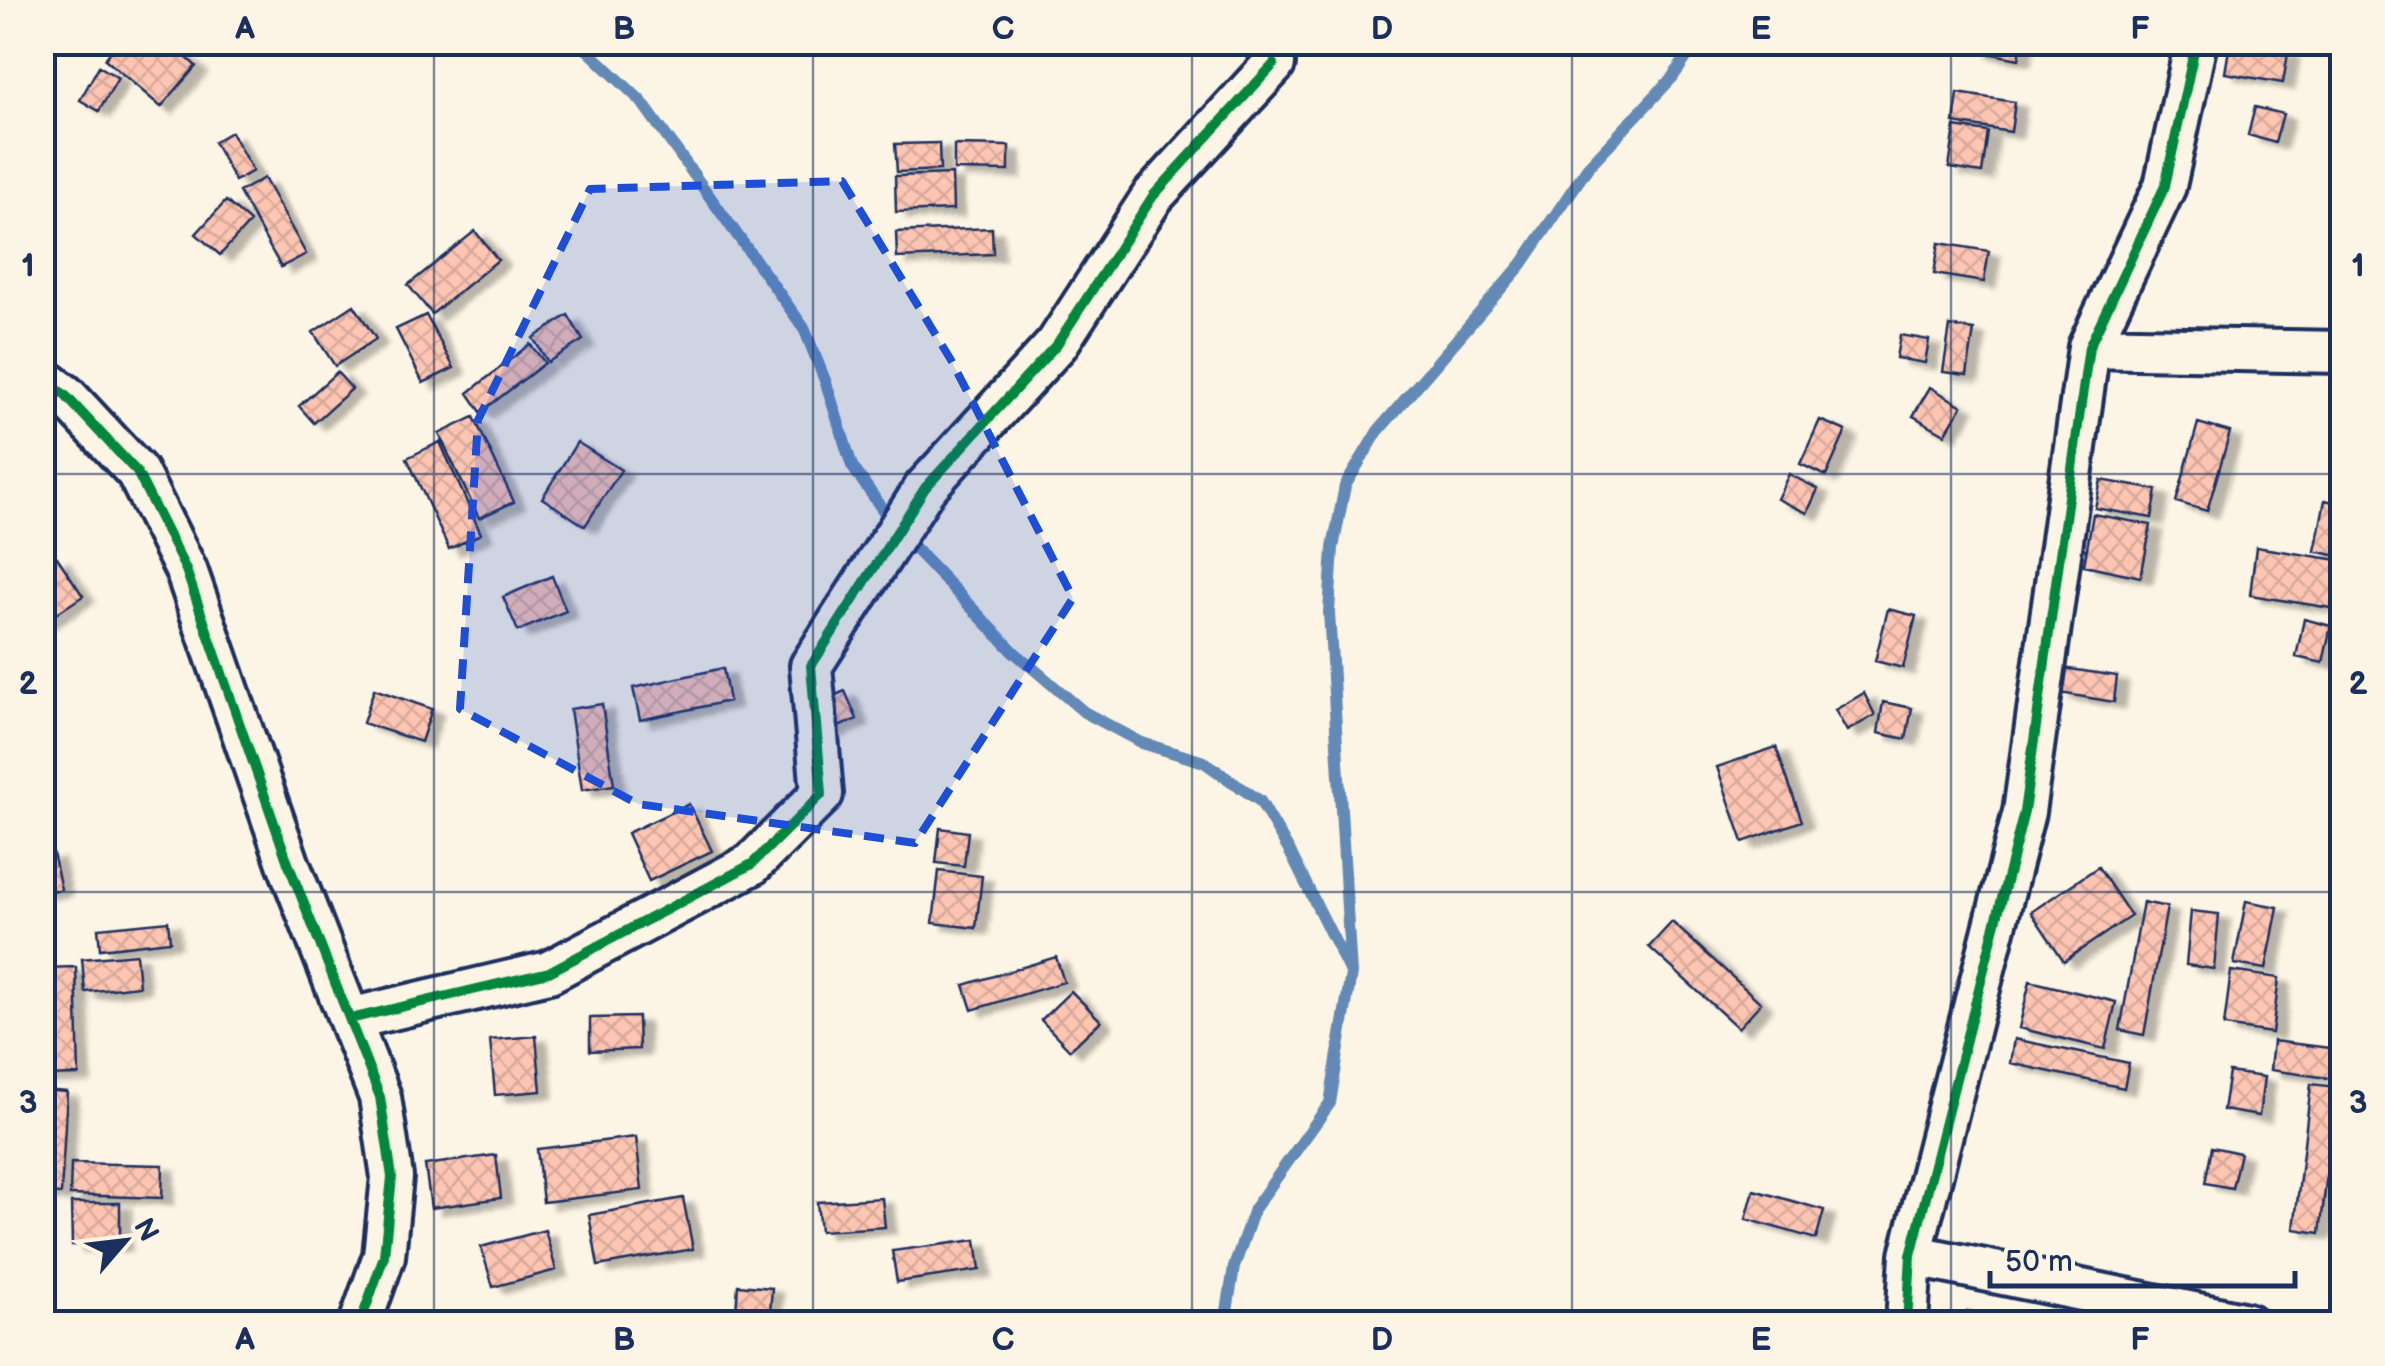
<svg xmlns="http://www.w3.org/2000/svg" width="2385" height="1366" font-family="'Balsamiq Sans',sans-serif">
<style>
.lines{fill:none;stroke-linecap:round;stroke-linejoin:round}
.stream{stroke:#648ab6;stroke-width:12}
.building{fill:url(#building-cross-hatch);stroke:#1b2f5e;stroke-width:2.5;filter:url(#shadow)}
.minor-casing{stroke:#1b2f5e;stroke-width:48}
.minor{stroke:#fcf5e5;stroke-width:40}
.cycleway-casing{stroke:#fcf5e5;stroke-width:16}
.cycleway{stroke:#00873e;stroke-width:10}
.marked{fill:#1d4ed8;fill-opacity:0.2;stroke:#1d4ed8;stroke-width:8;stroke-dasharray:20 12;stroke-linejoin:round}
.grid{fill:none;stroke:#1b2f5e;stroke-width:2.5;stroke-opacity:0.55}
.neatline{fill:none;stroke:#1b2f5e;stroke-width:4}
.grid-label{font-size:32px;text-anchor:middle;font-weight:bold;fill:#1b2f5e}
</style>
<defs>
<pattern id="building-cross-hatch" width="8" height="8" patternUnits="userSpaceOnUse" patternTransform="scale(2.5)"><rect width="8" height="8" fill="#fdc5b2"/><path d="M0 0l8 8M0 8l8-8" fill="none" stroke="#d8aa9c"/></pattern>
<filter id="shadow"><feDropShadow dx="11" dy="6" stdDeviation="2.5" flood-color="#0004"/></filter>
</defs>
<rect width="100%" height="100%" fill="#fcf5e5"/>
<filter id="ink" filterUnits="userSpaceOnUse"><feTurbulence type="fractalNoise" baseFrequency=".01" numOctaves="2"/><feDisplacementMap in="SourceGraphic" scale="20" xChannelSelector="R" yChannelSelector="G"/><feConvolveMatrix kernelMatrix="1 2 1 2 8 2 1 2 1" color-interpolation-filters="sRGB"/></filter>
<g filter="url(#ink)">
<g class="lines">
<path class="stream" d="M 579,42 L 641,101 L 804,328 L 826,383 L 852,466 L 897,530 L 1014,652 L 1084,712 L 1142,743 L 1204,762 L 1260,801 L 1291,854 L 1348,968
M 1225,1324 L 1234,1267 L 1254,1209 L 1330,1103 L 1351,974 L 1329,612 L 1333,548 L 1345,486 L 1378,431 L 1522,264 L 1588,167 L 1672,78 L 1697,42"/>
</g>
<path class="building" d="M 118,42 L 169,42 L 196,66 L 161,107 L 105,59 Z
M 1979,42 L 2022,42 L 2019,59 L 1977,51 Z
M 2230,43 L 2288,53 L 2283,83 L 2225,73 Z
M 99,66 L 118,78 L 99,111 L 80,100 Z
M 1958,93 L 2015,102 L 2011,132 L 1954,123 Z
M 2255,107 L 2283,114 L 2275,143 L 2248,135 Z
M 1955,127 L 1988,132 L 1982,173 L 1949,168 Z
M 231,132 L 253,171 L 235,181 L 214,142 Z
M 939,143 L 940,170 L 897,172 L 895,144 Z
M 954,145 L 1009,146 L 1009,171 L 954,170 Z
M 952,174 L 953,210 L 896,212 L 895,176 Z
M 264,178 L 306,254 L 281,267 L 239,192 Z
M 226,201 L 250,222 L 220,255 L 196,234 Z
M 992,228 L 993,254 L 897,258 L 896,232 Z
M 475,231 L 498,260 L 432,314 L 408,285 Z
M 1939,243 L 1989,251 L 1984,282 L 1934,274 Z
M 354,305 L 376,339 L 335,366 L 313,332 Z
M 426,315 L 454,368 L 423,383 L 396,329 Z
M 568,315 L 583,340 L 548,362 L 533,338 Z
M 1950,326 L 1974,330 L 1967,375 L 1943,372 Z
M 1900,335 L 1929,340 L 1925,363 L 1896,358 Z
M 530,344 L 545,363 L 481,412 L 468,393 Z
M 337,372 L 352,389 L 314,423 L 299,406 Z
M 1930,387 L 1962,406 L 1945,434 L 1913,416 Z
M 474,417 L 514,502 L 479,518 L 439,434 Z
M 1820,420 L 1846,431 L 1826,476 L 1800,464 Z
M 2198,423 L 2230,432 L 2207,511 L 2176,502 Z
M 440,442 L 481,534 L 449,549 L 407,458 Z
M 577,442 L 621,470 L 585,526 L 542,498 Z
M 1789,474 L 1818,489 L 1807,513 L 1777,499 Z
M 2101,480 L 2157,490 L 2152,518 L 2095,508 Z
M 2325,500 L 2342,504 L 2342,557 L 2315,551 Z
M 2093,514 L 2151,525 L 2141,577 L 2084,565 Z
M 2256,547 L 2338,560 L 2331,608 L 2250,595 Z
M 57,557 L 83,596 L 42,623 L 42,567 Z
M 552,576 L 566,611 L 518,631 L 503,597 Z
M 1888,609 L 1916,616 L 1903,668 L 1875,661 Z
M 2304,619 L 2331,626 L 2323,663 L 2296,657 Z
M 723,668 L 729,701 L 640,720 L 633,688 Z
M 2063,668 L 2117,676 L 2114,702 L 2060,693 Z
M 374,689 L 432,709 L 421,742 L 363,723 Z
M 845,691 L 857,719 L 829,731 L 817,703 Z
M 1864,693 L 1875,715 L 1847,731 L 1835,710 Z
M 1883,702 L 1912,708 L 1906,739 L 1878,733 Z
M 602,704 L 614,785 L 582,790 L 570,709 Z
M 1776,747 L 1802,821 L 1743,842 L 1717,767 Z
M 689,804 L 712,851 L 649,881 L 627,833 Z
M 940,828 L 968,832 L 964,866 L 936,863 Z
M 53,853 L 61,889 L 42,893 L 42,855 Z
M 2098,867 L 2131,916 L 2064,961 L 2031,912 Z
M 939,871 L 982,876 L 976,928 L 933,923 Z
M 2246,901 L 2278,907 L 2266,969 L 2234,964 Z
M 2143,902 L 2167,907 L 2144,1035 L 2120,1030 Z
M 2191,911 L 2219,914 L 2214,969 L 2186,965 Z
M 168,921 L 170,941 L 100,949 L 98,928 Z
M 1672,922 L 1761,1003 L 1738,1028 L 1649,947 Z
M 136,954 L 139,986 L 85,992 L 82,959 Z
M 1056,957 L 1064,982 L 972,1010 L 964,985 Z
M 76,967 L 79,1075 L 42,1076 L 42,968 Z
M 2231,971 L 2279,978 L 2272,1033 L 2224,1026 Z
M 2030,981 L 2116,1002 L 2105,1049 L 2019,1028 Z
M 1071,991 L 1101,1021 L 1070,1050 L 1041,1020 Z
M 638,1017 L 639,1049 L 590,1051 L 590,1018 Z
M 536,1036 L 541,1091 L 495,1095 L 490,1040 Z
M 2014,1039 L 2129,1063 L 2124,1088 L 2010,1063 Z
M 2273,1041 L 2339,1049 L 2336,1079 L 2270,1070 Z
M 2229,1072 L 2264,1077 L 2259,1116 L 2223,1110 Z
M 2311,1084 L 2337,1087 L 2320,1233 L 2294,1229 Z
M 42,1090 L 67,1092 L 61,1194 L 42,1193 Z
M 636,1137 L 642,1190 L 543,1202 L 537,1149 Z
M 2212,1147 L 2240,1153 L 2232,1188 L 2205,1183 Z
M 496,1155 L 501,1198 L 431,1208 L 425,1165 Z
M 71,1163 L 163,1165 L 162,1198 L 70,1195 Z
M 1754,1190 L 1824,1210 L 1816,1239 L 1746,1219 Z
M 683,1198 L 693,1249 L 598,1266 L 589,1215 Z
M 882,1198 L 885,1227 L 820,1231 L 817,1202 Z
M 71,1203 L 120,1203 L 120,1245 L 72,1245 Z
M 545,1230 L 556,1270 L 493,1287 L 481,1247 Z
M 976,1240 L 980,1270 L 897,1282 L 892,1251 Z
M 738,1285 L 772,1288 L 769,1324 L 735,1324 Z
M 1967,1311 L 2051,1324 L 1965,1324 Z"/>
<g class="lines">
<g class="minor-casing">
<path id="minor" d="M 2089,347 L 2342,352
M 42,378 L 65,395 L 137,472 L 186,570 L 288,863 L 380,1097 L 392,1177 L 384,1256 L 360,1324
M 350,1019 L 549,972 L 752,864 L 822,794 L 811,666 L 925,488 L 1057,344 L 1153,196 L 1274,64
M 1911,1255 L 2247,1324
M 1907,1324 L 1911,1255 L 2024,812 L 2089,347 L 2165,186 L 2196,42"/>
</g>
<use href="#minor" class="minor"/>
<g class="cycleway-casing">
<path id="cycleway" d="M 42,378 L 65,395 L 137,472 L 186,570 L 288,863 L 380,1097 L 392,1177 L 384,1256 L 360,1324
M 350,1019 L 549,972 L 752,864 L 822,794 L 811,666 L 925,488 L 1057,344 L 1153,196 L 1274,64
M 1907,1324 L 1911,1255 L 2024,812 L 2089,347 L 2165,186 L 2196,42"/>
</g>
<use href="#cycleway" class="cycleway"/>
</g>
</g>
<path class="marked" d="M 842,181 L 951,360 L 1073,598 L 915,843 L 638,804 L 460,709 L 478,420 L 590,189 Z"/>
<path class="grid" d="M 434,42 L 434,1324M 813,42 L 813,1324M 1192,42 L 1192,1324M 1572,42 L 1572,1324M 1951,42 L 1951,1324M 42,474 L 2342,474M 42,892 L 2342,892"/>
<rect width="2385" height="1366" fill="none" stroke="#fcf5e5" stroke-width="110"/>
<g transform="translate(125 1241) rotate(62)" stroke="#fcf5e5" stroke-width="8" paint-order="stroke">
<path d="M0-8L18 38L0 25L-18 38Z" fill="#1b2f5e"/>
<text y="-15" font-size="28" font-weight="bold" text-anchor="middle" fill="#1b2f5e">N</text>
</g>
<path d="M1990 1271v15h305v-15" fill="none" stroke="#1b2f5e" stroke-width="5"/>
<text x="2005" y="1271" font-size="30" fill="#1b2f5e" stroke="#fcf5e5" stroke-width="8" paint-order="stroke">50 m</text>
<rect x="55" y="55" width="2275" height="1256" class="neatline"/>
<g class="grid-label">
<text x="245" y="39">A</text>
<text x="624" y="39">B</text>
<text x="1003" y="39">C</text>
<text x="1382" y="39">D</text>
<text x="1761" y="39">E</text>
<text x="2140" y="39">F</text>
<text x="28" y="276">1</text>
<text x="2358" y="276">1</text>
<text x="28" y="694">2</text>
<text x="2358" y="694">2</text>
<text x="28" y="1113">3</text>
<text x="2358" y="1113">3</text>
<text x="245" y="1350">A</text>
<text x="624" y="1350">B</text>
<text x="1003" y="1350">C</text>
<text x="1382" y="1350">D</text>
<text x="1761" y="1350">E</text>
<text x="2140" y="1350">F</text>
</g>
</svg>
